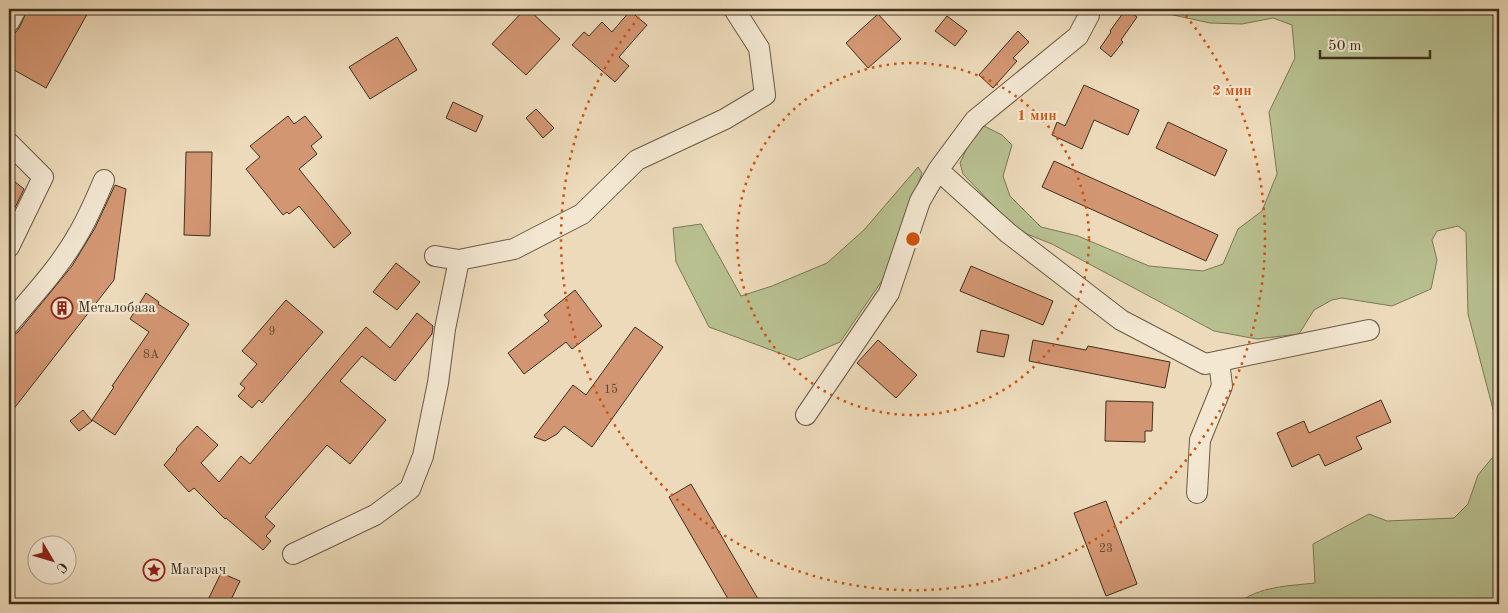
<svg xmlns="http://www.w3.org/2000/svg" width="1508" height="613" font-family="'Old Standard TT',serif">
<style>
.green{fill:#b8c090;stroke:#7b7856}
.building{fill:#d39672;stroke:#3e301d}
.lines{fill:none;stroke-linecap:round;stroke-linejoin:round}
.minor-casing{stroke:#6a5a44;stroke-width:22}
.minor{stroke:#f3e7d2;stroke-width:20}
.ring{fill:none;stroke:#ce530f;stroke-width:2.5;stroke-dasharray:2.5 5}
.labels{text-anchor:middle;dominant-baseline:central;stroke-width:4.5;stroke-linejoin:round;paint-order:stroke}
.number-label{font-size:12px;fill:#634a32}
.poi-label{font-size:15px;fill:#3e301d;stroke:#f3e7d2;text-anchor:start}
.centre{fill:#ce530f;stroke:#f3e7d2;stroke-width:2.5}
.ring-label{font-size:15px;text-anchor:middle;font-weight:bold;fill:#ce530f;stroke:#f3e7d2;stroke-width:4.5;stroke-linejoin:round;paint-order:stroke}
</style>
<rect width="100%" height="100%" fill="#ecdaba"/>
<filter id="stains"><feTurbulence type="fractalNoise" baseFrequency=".004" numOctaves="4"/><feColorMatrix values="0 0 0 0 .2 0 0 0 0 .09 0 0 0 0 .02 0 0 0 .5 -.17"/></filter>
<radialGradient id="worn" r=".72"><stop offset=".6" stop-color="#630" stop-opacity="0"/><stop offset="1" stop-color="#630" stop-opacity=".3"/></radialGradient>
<path class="green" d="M 1146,9 L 1499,9 L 1499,419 L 1494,413 L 1468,314 L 1466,232 L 1458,226 L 1437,231 L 1432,240 L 1437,260 L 1431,289 L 1392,306 L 1342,298 L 1332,300 L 1314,310 L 1299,334 L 1257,339 L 1214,331 L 1052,244 L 1017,230 L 963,174 L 960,163 L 968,146 L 984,126 L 1002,135 L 1012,145 L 1003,176 L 1010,196 L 1041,227 L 1078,236 L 1149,266 L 1203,271 L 1223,264 L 1238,229 L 1262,211 L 1277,174 L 1269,112 L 1295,58 L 1292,25 L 1273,18 L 1242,24 L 1210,23 Z
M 918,167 L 922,173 L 888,272 L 840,342 L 798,360 L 709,327 L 676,262 L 673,228 L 701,224 L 741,296 L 772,286 L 827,263 L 864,230 Z
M 1492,458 L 1499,458 L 1499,604 L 1237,604 C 1259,586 1289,586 1315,583 L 1313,544 L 1369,514 L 1387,521 L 1454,518 L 1468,504 L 1478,475 Z"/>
<path class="building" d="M 28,9 L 90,9 L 46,88 L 9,67 L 9,37 L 11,34 L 16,32 L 19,28 Z
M 525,9 L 528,9 L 560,39 L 526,75 L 492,44 Z
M 1126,9 L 1137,17 L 1121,40 L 1123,42 L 1111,57 L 1100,48 L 1111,32 L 1110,31 Z
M 630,11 L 647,25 L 619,57 L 629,66 L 615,82 L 572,45 L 584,32 L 589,36 L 602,22 L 612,32 Z
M 878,14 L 901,39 L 868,68 L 846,43 Z
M 947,16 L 967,31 L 955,46 L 935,31 Z
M 1018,31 L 1029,42 L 1013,58 L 1017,61 L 993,88 L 979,75 Z
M 397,37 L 417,70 L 370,99 L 349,67 Z
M 1084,85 L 1139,110 L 1128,135 L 1094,120 L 1082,149 L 1052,135 L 1057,122 L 1065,126 Z
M 453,102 L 483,116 L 476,132 L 446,118 Z
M 536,109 L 554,128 L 543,138 L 526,118 Z
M 288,116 L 294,124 L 305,116 L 322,137 L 311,146 L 317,154 L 299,169 L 351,233 L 334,248 L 299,206 L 289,214 L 287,212 L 283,215 L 246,169 L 260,157 L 250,146 Z
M 1168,122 L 1227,150 L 1215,176 L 1156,148 Z
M 186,152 L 212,152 L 210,236 L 184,235 Z
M 1054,161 L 1218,235 L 1206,261 L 1042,187 Z
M 9,177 L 24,189 L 9,220 Z
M 115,185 L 126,189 L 114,280 L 9,415 L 9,336 L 14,335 L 18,332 L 72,266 L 95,228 Z
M 396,263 L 420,282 L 397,310 L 373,292 Z
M 971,266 L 1053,301 L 1043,325 L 960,291 Z
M 575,290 L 602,326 L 572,349 L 566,342 L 524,374 L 508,353 L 549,321 L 544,315 Z
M 146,293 L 159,302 L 158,304 L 189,324 L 115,435 L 92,420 L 114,387 L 112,386 L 149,332 L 130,319 Z
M 286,300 L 323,332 L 262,403 L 259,400 L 252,408 L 238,396 L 245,388 L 240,384 L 257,364 L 242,351 Z
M 417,313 L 433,326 L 432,334 L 395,381 L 362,356 L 340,381 L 386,420 L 350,464 L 327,445 L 265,517 L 275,526 L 266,536 L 271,541 L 263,550 L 226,518 L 225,519 L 194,488 L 189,492 L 164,465 L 177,450 L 176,449 L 197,426 L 218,445 L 201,463 L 219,482 L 241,456 L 250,464 L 366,327 L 390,348 Z
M 635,327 L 663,347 L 592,447 L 564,426 L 557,434 L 545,441 L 534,437 L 573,385 L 586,395 Z
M 981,330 L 1009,335 L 1004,357 L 977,352 Z
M 878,340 L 917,375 L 896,398 L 857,363 Z
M 1033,340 L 1086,350 L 1088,346 L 1170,362 L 1165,388 L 1029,361 Z
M 1381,400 L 1391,422 L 1356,437 L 1362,449 L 1325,466 L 1319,454 L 1292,467 L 1277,433 L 1304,421 L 1309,433 Z
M 1106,401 L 1153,402 L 1152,431 L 1145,431 L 1145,442 L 1105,441 Z
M 83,410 L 92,421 L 79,431 L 70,421 Z
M 691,484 L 761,604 L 731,604 L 669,497 Z
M 1106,501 L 1137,584 L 1106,596 L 1074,513 Z
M 221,573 L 240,581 L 229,604 L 206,604 Z"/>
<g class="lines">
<g class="minor-casing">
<path id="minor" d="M 9,22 L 16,9
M 9,143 L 43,177 L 9,247
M 938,170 L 1008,233 L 1121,320 L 1205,364 L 1369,330
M 435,256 L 459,260 L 514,249 L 582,214 L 637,160 L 725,119 L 765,95 L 759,48 L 734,9
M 9,324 C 32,296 59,268 77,236 C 88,218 96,199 104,180
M 806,415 L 889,293 L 920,201 L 938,170 L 975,120 L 1078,36 L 1089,15 L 1088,9
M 1197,493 L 1200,440 L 1222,386 L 1219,361
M 293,554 L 375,515 L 410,489 L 423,456 L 438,383 L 445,329 L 459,260"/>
</g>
<use href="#minor" class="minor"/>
</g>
<g class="ring">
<circle cx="913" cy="239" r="176"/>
<path d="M1181 10A352 352 0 1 1 645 10"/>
</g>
<defs>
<g id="building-ring" transform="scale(1.125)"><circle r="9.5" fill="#f3e7d2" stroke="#8f2418" stroke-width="1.5"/><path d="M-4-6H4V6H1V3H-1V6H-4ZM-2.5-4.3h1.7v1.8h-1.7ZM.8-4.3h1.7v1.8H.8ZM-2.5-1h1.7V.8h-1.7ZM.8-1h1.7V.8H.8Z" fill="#8f2418"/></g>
<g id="sight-ring" transform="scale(1.125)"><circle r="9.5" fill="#f3e7d2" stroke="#8f2418" stroke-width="1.5"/><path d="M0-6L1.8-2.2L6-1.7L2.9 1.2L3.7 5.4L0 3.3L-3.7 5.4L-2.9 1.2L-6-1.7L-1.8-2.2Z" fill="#8f2418"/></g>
</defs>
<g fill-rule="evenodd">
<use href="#building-ring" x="62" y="308"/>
<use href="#sight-ring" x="154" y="570"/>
</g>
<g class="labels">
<g class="number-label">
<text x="272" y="332">9</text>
<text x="151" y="355">8А</text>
<text x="611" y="390">15</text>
<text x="1106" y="549">23</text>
</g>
<g class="poi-label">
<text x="78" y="308">Металобаза</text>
<text x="170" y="570">Магарач</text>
</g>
</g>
<circle cx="913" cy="239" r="8" class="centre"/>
<g class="ring-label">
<text x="1232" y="95">2 мин</text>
<text x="1037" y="120">1 мин</text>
</g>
<rect width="1508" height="613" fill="none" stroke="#ecdaba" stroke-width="30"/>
<rect x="10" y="10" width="1488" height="593" fill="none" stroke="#3e301d" stroke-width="2.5"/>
<rect x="15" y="15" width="1478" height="583" fill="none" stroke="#3e301d"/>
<g transform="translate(52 560) rotate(128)"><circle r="24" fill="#f3e7d2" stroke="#ab9e8a"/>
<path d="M0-4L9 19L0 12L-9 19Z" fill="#8f2418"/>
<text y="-8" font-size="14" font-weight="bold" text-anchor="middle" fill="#3e301d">С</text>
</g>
<path d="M1320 50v8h110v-8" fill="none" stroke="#3e301d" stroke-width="2.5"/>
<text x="1328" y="50" font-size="15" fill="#3e301d" stroke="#f3e7d2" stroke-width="4" paint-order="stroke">50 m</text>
<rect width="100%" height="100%" filter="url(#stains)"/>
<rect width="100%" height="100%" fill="url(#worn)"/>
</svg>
